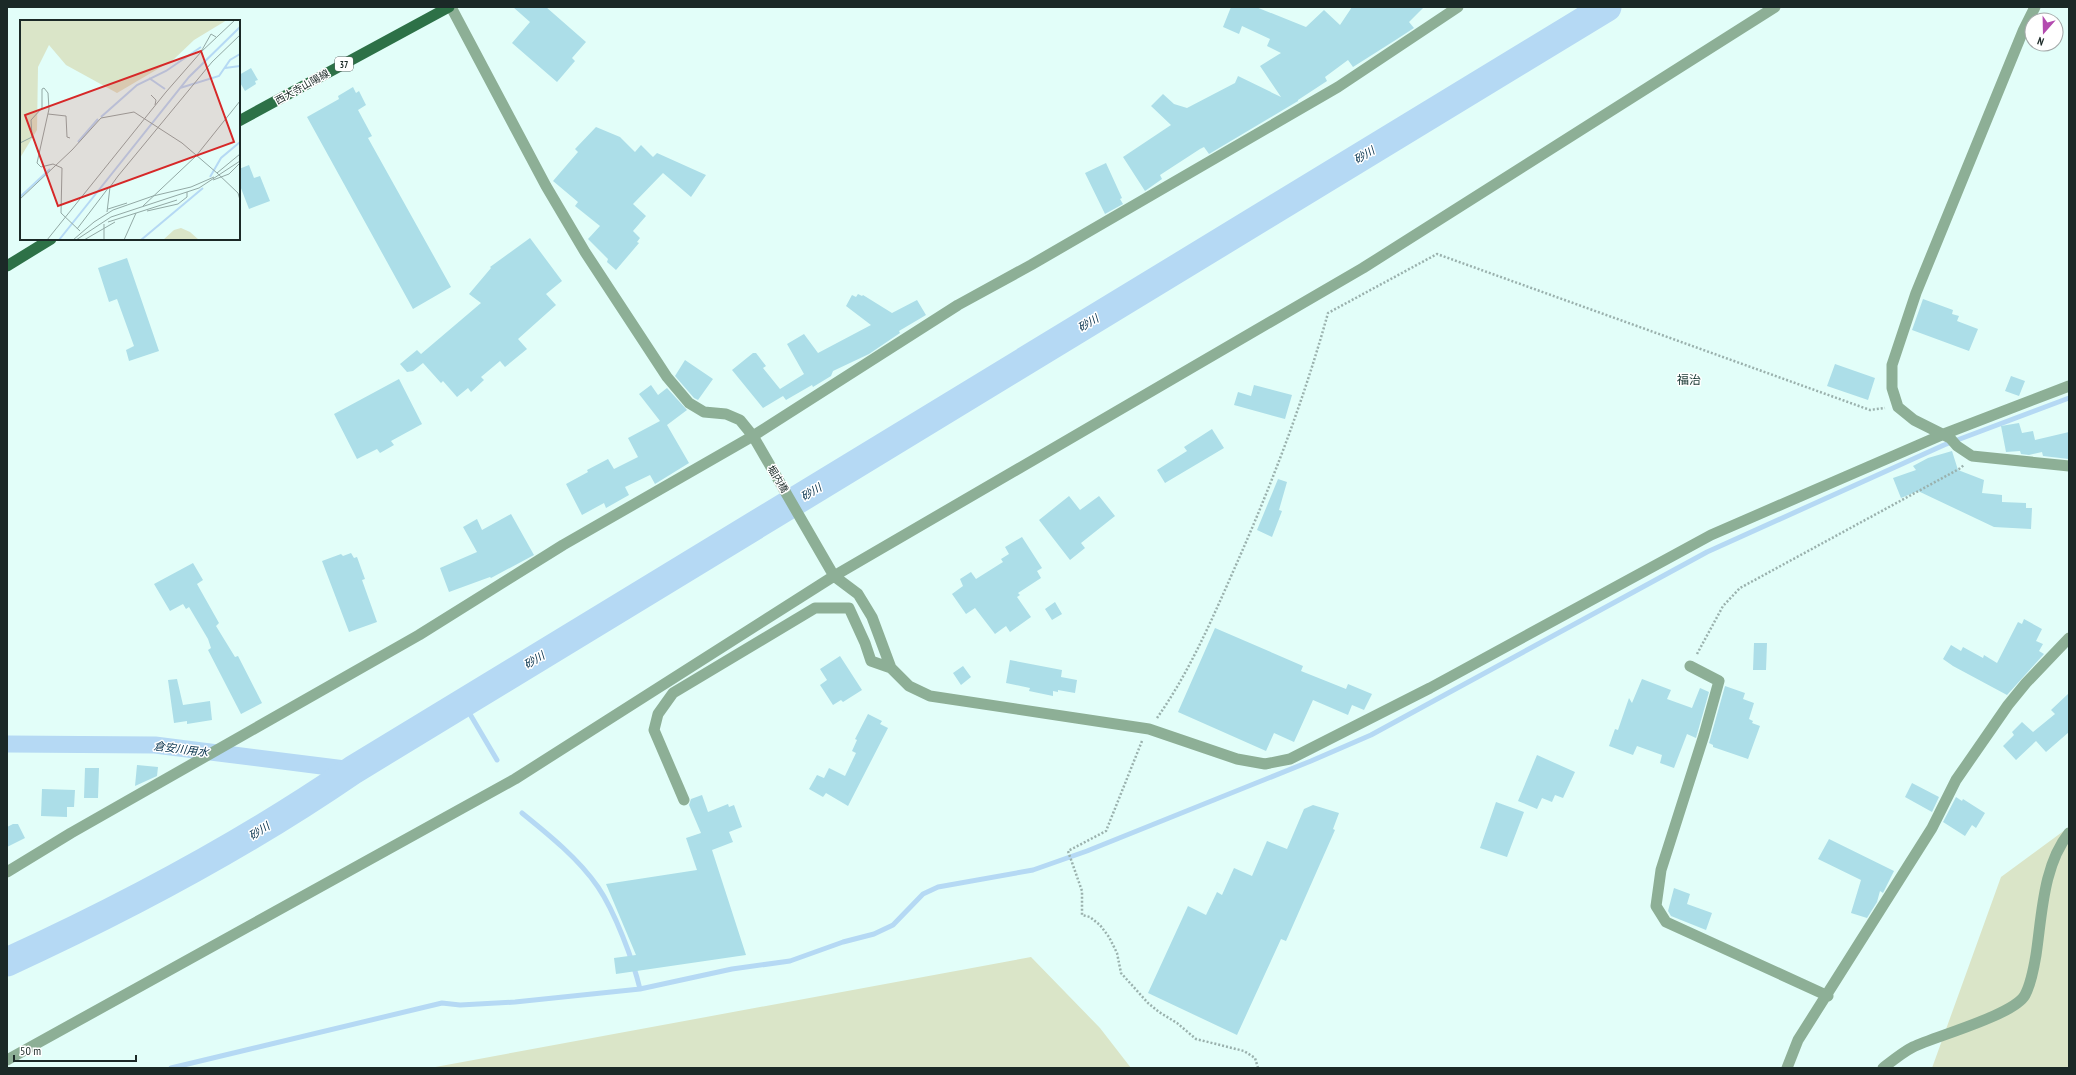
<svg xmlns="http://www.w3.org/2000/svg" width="2076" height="1075" font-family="'PT Sans Narrow','Noto Sans JP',sans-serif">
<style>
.green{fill:#dae5c8}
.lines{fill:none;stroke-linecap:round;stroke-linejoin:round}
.stream{stroke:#b5d9f4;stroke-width:5}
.canal{stroke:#b5d9f4;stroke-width:17}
.river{stroke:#b5d9f4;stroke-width:29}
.building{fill:#acdee8}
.path{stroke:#9ab1ad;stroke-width:2.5;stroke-dasharray:2 2;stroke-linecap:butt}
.minor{stroke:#8daf96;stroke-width:11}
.primary{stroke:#2d7147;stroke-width:11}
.labels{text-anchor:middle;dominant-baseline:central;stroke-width:3;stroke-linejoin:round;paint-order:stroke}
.shield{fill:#fff;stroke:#5f6968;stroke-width:1}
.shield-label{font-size:9px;font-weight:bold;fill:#1b2927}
.street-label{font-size:10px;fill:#1b2927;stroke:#fff}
.water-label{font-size:11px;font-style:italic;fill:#002d48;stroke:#fff}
.quarter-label{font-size:12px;fill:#193833;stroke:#fff}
.inset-river{fill:none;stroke:#b5d9f4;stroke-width:2}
.inset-road{fill:none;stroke:#92a9a5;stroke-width:1}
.view{fill:#d62828;fill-opacity:0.15;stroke:#d62828;stroke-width:2}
.inset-edge{fill:none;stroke:#1b2927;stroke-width:2}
</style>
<rect width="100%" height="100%" fill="#e2fef9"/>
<path class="green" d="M 2069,827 L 2069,1068 L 1932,1068 L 2001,877 Z
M 1031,957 L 1100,1028 L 1131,1068 L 430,1068 Z"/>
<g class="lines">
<path class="stream" d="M 464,704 L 497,760
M 522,813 C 548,834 579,859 598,887 C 615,912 633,960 640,989
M 171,1068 L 442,1003 L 460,1005 L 515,1002 L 640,989 L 732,969 L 790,961 L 843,942 L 874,934 L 893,925 L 923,894 L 938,887 L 1033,870 L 1087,851 L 1311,761 L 1371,735 L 1707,552 L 1944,445 L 2069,398"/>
<path class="canal" d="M 7,744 L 155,745 L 353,770"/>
<path class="river" d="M 7,962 C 127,907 244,845 353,770 L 1607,7"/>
</g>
<path class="building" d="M 513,7 L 546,7 L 586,42 L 572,58 L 575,61 L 557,82 L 512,43 L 530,22 Z
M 1231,7 L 1256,7 L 1306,27 L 1324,10 L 1340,25 L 1352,7 L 1424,7 L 1409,22 L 1414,28 L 1394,41 L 1353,67 L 1348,60 L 1325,77 L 1327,81 L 1298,100 L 1298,101 L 1209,154 L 1204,147 L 1200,149 L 1160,175 L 1162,179 L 1145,191 L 1123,157 L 1171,125 L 1151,106 L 1163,94 L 1174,104 L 1187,108 L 1235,83 L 1238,76 L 1281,97 L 1260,66 L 1281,53 L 1267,46 L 1270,39 L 1242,26 L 1239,34 L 1223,27 Z
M 251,68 L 258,80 L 255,81 L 256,84 L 245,91 L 239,81 L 239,75 Z
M 353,87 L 356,93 L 359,91 L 366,105 L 358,110 L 372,136 L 368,138 L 451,287 L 413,309 L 307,117 L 339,99 L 338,96 Z
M 596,127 L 620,137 L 635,152 L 641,145 L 653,157 L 657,153 L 706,175 L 691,197 L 663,173 L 633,204 L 646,216 L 633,231 L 640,238 L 637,242 L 639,243 L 616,270 L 607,262 L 608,259 L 588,239 L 600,226 L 575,206 L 578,202 L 553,181 L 578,152 L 575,149 Z
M 1106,163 L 1122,198 L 1120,199 L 1123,204 L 1105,214 L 1085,173 Z
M 249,165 L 254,178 L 260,176 L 270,201 L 249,209 L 239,183 L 239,169 Z
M 530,238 L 562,281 L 546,294 L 556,305 L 518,339 L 527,349 L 505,367 L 500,361 L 481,377 L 484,380 L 471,392 L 468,388 L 457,397 L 443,381 L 441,383 L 423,363 L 413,371 L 407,372 L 400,364 L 417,350 L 421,354 L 481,303 L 469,294 L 491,268 L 490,267 Z
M 127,258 L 159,351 L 129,361 L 126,350 L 134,346 L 117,299 L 109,302 L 98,268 Z
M 858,294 L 862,296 L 863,295 L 892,313 L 917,300 L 926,315 L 899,331 L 900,333 L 869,354 L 833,371 L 831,376 L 813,387 L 812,385 L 786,400 L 783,396 L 763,408 L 732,370 L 753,353 L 756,353 L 766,366 L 763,368 L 780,389 L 804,374 L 787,344 L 804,334 L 818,353 L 871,325 L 846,306 L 852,295 L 856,297 Z
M 1923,299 L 1953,310 L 1952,314 L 1959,316 L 1957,321 L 1978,329 L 1969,351 L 1912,330 Z
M 685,360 L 713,379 L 698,400 L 694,398 L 675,376 Z
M 1835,364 L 1875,378 L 1868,400 L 1827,386 Z
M 2011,376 L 2025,381 L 2019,396 L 2005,391 Z
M 399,379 L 422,424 L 391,441 L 394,445 L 380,453 L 377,449 L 357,459 L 334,414 Z
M 651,385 L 658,395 L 667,388 L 687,410 L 667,425 L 689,463 L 655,484 L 650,475 L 625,487 L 629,495 L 606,508 L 604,503 L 582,515 L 566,484 L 588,472 L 587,470 L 608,459 L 614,469 L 638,457 L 628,438 L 660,421 L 639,394 Z
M 1254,385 L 1292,395 L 1285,419 L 1234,405 L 1238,392 L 1251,396 Z
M 2019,423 L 2022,433 L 2033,431 L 2035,440 L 2069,432 L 2069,459 L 2043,456 L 2042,452 L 2029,455 L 2021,454 L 2020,451 L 2006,452 L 2001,426 Z
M 1212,429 L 1224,448 L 1165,483 L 1157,470 L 1187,451 L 1184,447 Z
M 1952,451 L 1958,470 L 1984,480 L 1982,493 L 2002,495 L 2002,502 L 2026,503 L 2026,508 L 2032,508 L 2031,529 L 1994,527 L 1918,491 L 1901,498 L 1893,478 L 1916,470 L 1913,466 L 1928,458 Z
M 1278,479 L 1287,482 L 1279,510 L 1282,511 L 1272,537 L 1257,530 Z
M 1069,496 L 1080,510 L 1099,496 L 1115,516 L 1081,543 L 1085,548 L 1070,560 L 1039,520 Z
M 511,514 L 534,555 L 491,578 L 490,577 L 449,592 L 440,568 L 477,552 L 463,527 L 477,519 L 482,530 Z
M 1022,537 L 1042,568 L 1037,571 L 1041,578 L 1018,593 L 1020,595 L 1017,597 L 1031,617 L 1010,632 L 1006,626 L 995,634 L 975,608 L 966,614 L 952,594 L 963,586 L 960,579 L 971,572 L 976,579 L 1003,562 L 1001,559 L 1009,554 L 1005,547 Z
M 351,553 L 354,558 L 357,557 L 365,579 L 362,580 L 377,622 L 349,632 L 322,561 L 341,554 L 343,556 Z
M 193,563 L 203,580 L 197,584 L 219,623 L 216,626 L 235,657 L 238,656 L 262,703 L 241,714 L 208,650 L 211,648 L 208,639 L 189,607 L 186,609 L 183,604 L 170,611 L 154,584 Z
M 1055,602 L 1062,614 L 1052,620 L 1045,609 Z
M 2024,619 L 2042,629 L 2036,641 L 2043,644 L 2039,651 L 2044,654 L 2007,695 L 1953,666 L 1943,659 L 1951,645 L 1961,651 L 1963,647 L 1983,658 L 1984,655 L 1997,663 L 2018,622 L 2022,624 Z
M 1215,628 L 1303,666 L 1301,671 L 1346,689 L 1348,684 L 1372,694 L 1364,710 L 1352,705 L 1348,715 L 1313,700 L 1294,742 L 1274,733 L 1266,751 L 1178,712 Z
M 1754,643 L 1767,643 L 1766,670 L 1753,670 Z
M 840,656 L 862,690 L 843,702 L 841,700 L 833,705 L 820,685 L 827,680 L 820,669 Z
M 1010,660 L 1062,670 L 1061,677 L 1077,680 L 1075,693 L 1058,690 L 1058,692 L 1053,691 L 1053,696 L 1029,691 L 1030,688 L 1006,683 Z
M 963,666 L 971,677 L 961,685 L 953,673 Z
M 177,679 L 183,705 L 210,701 L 212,720 L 187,724 L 187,721 L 174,723 L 168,680 Z
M 1642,679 L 1671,690 L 1667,699 L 1692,708 L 1700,688 L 1709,692 L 1696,738 L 1687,734 L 1674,768 L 1660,763 L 1662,755 L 1637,746 L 1633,755 L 1609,746 L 1615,729 L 1618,730 L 1629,698 L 1632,703 Z
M 1725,686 L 1745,693 L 1743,699 L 1754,703 L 1749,719 L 1753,721 L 1752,723 L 1760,726 L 1748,759 L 1713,747 L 1713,745 L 1709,743 Z
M 2069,693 L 2069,732 L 2046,752 L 2036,741 L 2016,760 L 2003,746 L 2014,735 L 2012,732 L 2022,722 L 2033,732 L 2055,714 L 2051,710 Z
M 868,714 L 882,721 L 880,724 L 888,728 L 848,806 L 826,793 L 823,797 L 809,789 L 817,775 L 824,778 L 829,768 L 845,776 L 856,753 L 852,751 L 857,740 L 855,739 Z
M 1537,755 L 1575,772 L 1563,798 L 1555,795 L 1552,802 L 1542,798 L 1537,809 L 1518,801 Z
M 137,765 L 158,767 L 157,776 L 135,786 Z
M 85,768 L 99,768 L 98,798 L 84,798 Z
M 1912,783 L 1939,797 L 1932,812 L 1905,797 Z
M 42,789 L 75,790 L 74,807 L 67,807 L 67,817 L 41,816 Z
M 702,795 L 708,812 L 728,804 L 729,807 L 734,805 L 742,827 L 729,832 L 733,842 L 712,850 L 746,955 L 616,974 L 614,958 L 636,955 L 606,884 L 697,870 L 686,838 L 701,833 L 689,805 L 691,799 Z
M 1956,797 L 1962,801 L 1963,799 L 1985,813 L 1976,828 L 1972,825 L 1965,836 L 1943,822 Z
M 1496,802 L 1524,812 L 1507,857 L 1480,848 Z
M 1313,805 L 1339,813 L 1333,829 L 1335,830 L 1286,941 L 1281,939 L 1237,1035 L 1148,993 L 1188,906 L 1206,915 L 1217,892 L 1222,895 L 1234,868 L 1252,876 L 1267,841 L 1287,849 L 1304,809 Z
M 13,824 L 18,824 L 25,838 L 7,847 L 7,827 Z
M 1829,839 L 1894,871 L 1883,893 L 1880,891 L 1877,902 L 1867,918 L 1851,913 L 1861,880 L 1818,859 Z
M 1674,888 L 1690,894 L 1687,904 L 1712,913 L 1706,930 L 1671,916 L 1668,911 Z"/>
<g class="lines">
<path class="path" d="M 1697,654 L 1723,606 L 1740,588 L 1959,469 L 1964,465
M 1157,718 C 1188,674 1210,624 1232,574 C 1270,489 1303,403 1328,313 L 1437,254 L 1870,410 L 1885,408
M 1142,741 L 1106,831 L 1068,851 L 1082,891 L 1082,915 L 1090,917 L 1100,925 L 1109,937 L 1117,953 L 1121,973 L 1148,1003 L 1159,1012 L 1177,1023 L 1196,1039 L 1244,1051 L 1255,1058 L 1258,1068"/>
<path class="minor" d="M 451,7 L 546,186 L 585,252 L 667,377 L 689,403 L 704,412 L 726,414 L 740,420 L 753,436 L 834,576 L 858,594 L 872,617 L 891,668 L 909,686 L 930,696 L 1149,729 L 1237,759 L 1265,764 L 1290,759 L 1430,688 L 1711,535 L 1944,434 L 2069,386
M 2035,7 L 2023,31 L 1916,293 L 1892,365 L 1892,388 L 1898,407 L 1914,420 L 1950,438 L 1957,446 L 1972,456 L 2069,466
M 1690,666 L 1719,681 L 1704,735 L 1661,870 L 1656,906 L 1666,922 L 1828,996
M 684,800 L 654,730 L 658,714 L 673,693 L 815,608 L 849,608 L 865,643 L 871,661 L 891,668
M 7,872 L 71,833 L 419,635 L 563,545 L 753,436 L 958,305 L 1031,265 L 1338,87 L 1458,7
M 7,1060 L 515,779 L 834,576 L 1363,268 L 1775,7
M 1787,1068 L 1798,1040 L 1932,828 L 1956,780 L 2008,705 L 2026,683 L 2069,638
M 1883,1068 C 1892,1061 1903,1052 1913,1047 C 1936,1036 2014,1015 2025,995 C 2031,984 2034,967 2036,955 C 2042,915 2043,865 2069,833"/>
<path class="primary" d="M 239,121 L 449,7
M 7,266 L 51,239"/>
</g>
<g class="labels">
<rect class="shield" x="335" y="57" width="18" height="14" rx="3"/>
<g class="shield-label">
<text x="344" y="64">37</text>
</g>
<g class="street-label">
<text transform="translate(302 87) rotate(-29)">西大寺山陽線</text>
<text transform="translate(778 479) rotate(59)">堀内橋</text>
</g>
<g class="water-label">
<text transform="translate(1364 155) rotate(-31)">砂川</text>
<text transform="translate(1088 323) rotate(-31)">砂川</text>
<text transform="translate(811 492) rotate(-31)">砂川</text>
<text transform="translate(534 660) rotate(-31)">砂川</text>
<text transform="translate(181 749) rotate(7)">倉安川用水</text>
<text transform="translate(259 831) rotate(-33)">砂川</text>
</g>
<g class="quarter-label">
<text x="1689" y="379">福治</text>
</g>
</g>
<g transform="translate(20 20)">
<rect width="220" height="220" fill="#e2fef9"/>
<path d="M 0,0 L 207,0 L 174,20 L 153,40 L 97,73 L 46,45 L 29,25 L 18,47 L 17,110 L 0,138 ZM 161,208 L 170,212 L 179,220 L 143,220 L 154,210 Z" fill="#dae5c8"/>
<path class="inset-river" d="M 205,48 L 220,46M 129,58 L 145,69M 160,68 L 199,56 L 210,40 L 220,34M 81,97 L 117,65 L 146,51 L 181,27M 58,122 L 78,99M 190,157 L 201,138 L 220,122M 0,177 L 30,149M 39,220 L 169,57 L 220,7M 121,220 L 183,168"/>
<path class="inset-road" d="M 182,30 L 191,14 L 196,17M 131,75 L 136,80 L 135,85M 28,94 L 46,96 L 47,117 L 50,118M 0,123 L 12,117 L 11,100 L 22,88 L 22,69 L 24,68 L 28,73 L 29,89 L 17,143 L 21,147 L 33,144 L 42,148 L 41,193 L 60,211M 197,153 L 220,134M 193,160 L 209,154 L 220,143M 0,179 L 52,130 L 81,98 L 114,92 L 162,123 L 197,153 L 218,173 L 220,180M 123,186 L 176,136 L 220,81M 88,189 L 107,183M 127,191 L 158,184 L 167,177 L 167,172M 87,192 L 90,167 L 98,156 L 192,42 L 220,15M 88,202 L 157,180M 57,209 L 89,167M 27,220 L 146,72 L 181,32 L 215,0M 53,220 L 74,202 L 93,190 L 133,176 L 171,167 L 194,157M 56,220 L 91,197 L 179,168 L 220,141M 64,220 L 95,202M 84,220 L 84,204M 104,220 L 116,193"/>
<path class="view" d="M 181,31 L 214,122 L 38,186 L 5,95 Z"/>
<rect width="220" height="220" class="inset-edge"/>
</g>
<rect width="2076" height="1075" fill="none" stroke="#1b2927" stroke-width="16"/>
<g transform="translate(2044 32) rotate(200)"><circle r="19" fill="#ffffff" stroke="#a4a9a9"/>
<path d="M0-3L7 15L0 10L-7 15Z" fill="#b34baf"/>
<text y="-6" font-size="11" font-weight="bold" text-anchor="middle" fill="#1b2927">N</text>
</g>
<path d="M14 1055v6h122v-6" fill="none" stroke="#1b2927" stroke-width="2"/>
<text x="20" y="1055" font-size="12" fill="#1b2927" stroke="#ffffff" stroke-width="3" paint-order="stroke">50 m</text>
</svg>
